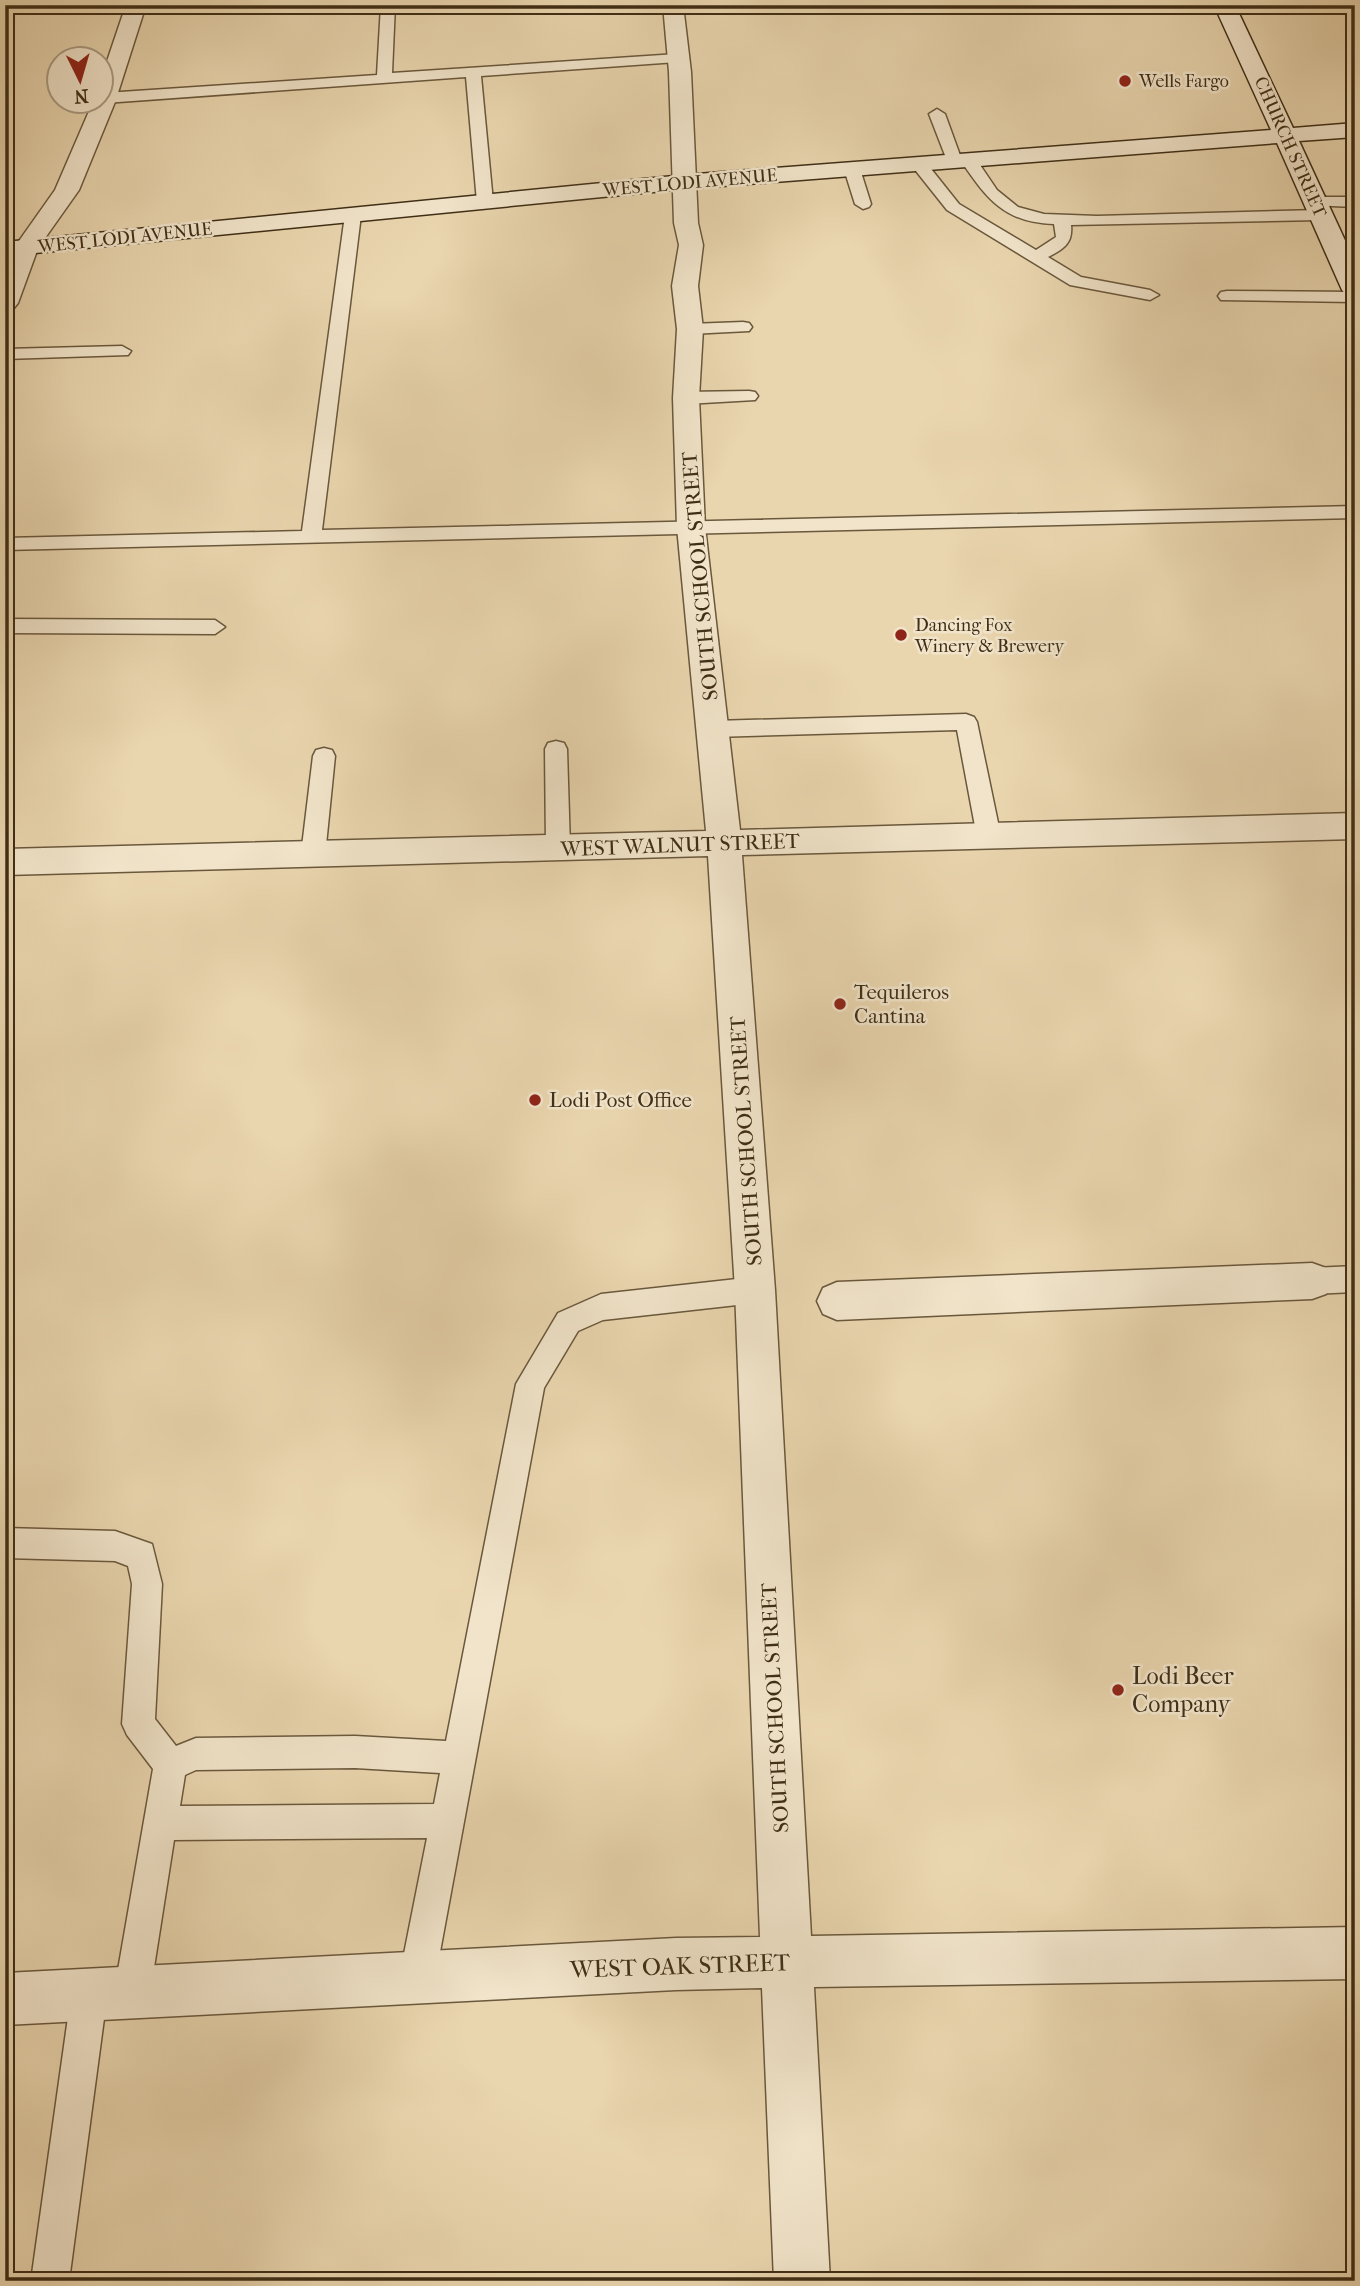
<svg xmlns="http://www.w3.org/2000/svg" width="1360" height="2286" font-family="'IM FELL French Canon',serif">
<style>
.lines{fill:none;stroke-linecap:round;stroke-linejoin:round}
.lane-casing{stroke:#6a583c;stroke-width:3}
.street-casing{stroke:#6a583c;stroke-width:3}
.secondary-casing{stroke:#3f2e16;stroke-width:3}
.lane{fill:#f1e4ca;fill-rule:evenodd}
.street{fill:#f1e4ca;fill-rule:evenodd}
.secondary{fill:#f1e4ca;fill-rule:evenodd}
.poi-dot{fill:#8f2418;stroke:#f1e4ca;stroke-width:2.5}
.labels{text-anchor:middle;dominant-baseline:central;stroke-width:5;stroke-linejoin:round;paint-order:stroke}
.far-poi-label{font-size:18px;fill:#3f2e16;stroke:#f1e4ca;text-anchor:start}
.far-street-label{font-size:18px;fill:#3f2e16;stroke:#f1e4ca}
.street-label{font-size:21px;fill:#3f2e16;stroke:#f1e4ca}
.poi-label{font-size:21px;fill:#3f2e16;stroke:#f1e4ca;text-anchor:start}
.near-poi-label{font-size:24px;fill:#3f2e16;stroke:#f1e4ca;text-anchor:start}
.near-street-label{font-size:24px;fill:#3f2e16;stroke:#f1e4ca}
</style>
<rect width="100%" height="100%" fill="#e9d5ae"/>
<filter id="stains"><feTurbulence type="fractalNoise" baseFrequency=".00286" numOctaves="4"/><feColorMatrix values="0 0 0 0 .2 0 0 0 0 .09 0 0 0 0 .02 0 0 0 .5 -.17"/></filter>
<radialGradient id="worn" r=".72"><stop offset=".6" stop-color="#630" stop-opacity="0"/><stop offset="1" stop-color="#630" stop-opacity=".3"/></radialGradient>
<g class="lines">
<g class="lane-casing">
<path id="lane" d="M 381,5 L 395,5 L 392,73 L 677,54 L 684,58 L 677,62 L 481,76 L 493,202 L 485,207 L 477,202 L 466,77 L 105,103 L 101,102 L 102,94 L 105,93 L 377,75 Z
M 937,109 L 945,114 L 961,158 L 974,156 L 997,190 L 1018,207 L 1044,214 L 1097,216 L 1319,210 L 1327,215 L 1319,220 L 1071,225 C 1073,243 1064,249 1048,257 L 1081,277 L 1150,290 L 1159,295 L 1150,300 L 1070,285 L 947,210 L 912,166 L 912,160 L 924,160 L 959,204 L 1036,250 L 1056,237 L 1054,224 C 1005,223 987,199 961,161 L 948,163 L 929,114 Z
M 852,164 L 860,169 L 871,204 L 869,207 L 863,209 L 855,204 L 844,169 Z
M 1314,197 L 1355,197 L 1355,207 L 1308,205 L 1308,199 Z
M 353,210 L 361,215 L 322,530 L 1355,506 L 1355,518 L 5,550 L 5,538 L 302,531 L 345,215 Z
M 1227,291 L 1355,292 L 1355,302 L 1221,300 L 1218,296 L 1221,292 Z
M 743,322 L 749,323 L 752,327 L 749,331 L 690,334 L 681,329 L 690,324 Z
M 122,346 L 131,351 L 128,355 L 5,359 L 5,349 Z
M 749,391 L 755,392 L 758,396 L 755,400 L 686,404 L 677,398 L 686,392 Z
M 5,619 L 215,620 L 225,627 L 215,634 L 5,633 Z
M 966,714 L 974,717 L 977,722 L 1001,837 L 997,843 L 989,846 L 981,843 L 977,837 L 957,730 L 714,737 L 706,735 L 703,729 L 706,723 L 714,721 Z
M 556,741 L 564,743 L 567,749 L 570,848 L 566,854 L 558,857 L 550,854 L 546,848 L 545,749 L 548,743 Z
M 324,748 L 332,750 L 335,756 L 325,855 L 321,861 L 313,864 L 305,861 L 301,855 L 313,756 L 316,750 Z
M 1355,1266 L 1355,1292 L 1312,1294 L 1302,1290 L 1298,1281 L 1302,1272 L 1312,1268 Z
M 755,1277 L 765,1281 L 769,1290 L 765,1299 L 755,1303 L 603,1320 L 578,1331 L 544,1388 L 435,1979 L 429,1991 L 417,1997 L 405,1991 L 399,1979 L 427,1838 L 174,1840 L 150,1993 L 144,2005 L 132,2011 L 120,2005 L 114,1993 L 153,1769 L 127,1735 L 122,1724 L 132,1584 L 128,1566 L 115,1561 L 5,1558 L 5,1528 L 115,1531 L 152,1544 L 162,1584 L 155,1719 L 176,1746 L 196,1738 L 355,1736 L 446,1741 L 516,1384 L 558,1313 L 601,1294 ZM 355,1768 L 440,1773 L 434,1804 L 180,1806 L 185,1775 L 196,1770 Z
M 89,1978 L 101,1984 L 107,1996 L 69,2281 L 31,2281 L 71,1996 L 77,1984 Z"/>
</g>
<g class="street-casing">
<path id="street" d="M 126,5 L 146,5 L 115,102 L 79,190 L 38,248 L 18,303 L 14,308 L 5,311 L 5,270 L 14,248 L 55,190 L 93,102 L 102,102 L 102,76 Z
M 663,5 L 683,5 L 691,72 L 698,223 L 703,245 L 698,286 L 703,329 L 699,398 L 705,527 L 740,830 L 1355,813 L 1355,839 L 742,855 L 775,1290 L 811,1936 L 1355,1927 L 1355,1979 L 814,1987 L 830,2281 L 774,2281 L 762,1988 L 676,1990 L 5,2025 L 5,1973 L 676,1938 L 760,1937 L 735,1290 L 708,856 L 5,875 L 5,849 L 706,831 L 677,527 L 673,398 L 677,329 L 672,286 L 679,245 L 674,223 L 669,72 Z
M 1312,1263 L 1326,1268 L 1332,1281 L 1326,1294 L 1312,1299 L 837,1320 L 823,1314 L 817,1301 L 823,1288 L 837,1282 Z"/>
</g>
<g class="secondary-casing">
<path id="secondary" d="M 1214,5 L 1235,5 L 1293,128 L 1355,123 L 1355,137 L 1299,141 L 1355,262 L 1355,298 L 1346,295 L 1342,290 L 1277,143 L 684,189 L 5,256 L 5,242 L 684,175 L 1271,130 Z"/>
</g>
<use href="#lane" class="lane"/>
<use href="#street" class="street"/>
<use href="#secondary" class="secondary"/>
</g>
<g class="poi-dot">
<circle cx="1125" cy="81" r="7"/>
<circle cx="901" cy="635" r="7"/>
<circle cx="840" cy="1004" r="7"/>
<circle cx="535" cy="1100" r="7"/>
<circle cx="1118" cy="1690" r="7"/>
</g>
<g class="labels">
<g class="far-poi-label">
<text x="1139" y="81">Wells Fargo</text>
<text x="915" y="625">Dancing Fox<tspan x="915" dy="21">Winery &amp; Brewery</tspan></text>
</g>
<g class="far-street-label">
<text transform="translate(1290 147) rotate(66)">CHURCH STREET</text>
<text transform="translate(690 183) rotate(-5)">WEST LODI AVENUE</text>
<text transform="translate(125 238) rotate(-6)">WEST LODI AVENUE</text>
</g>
<g class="street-label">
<text transform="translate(700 576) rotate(-95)">SOUTH SCHOOL STREET</text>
<text transform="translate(680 845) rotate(-2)">WEST WALNUT STREET</text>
<text transform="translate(746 1141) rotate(-94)">SOUTH SCHOOL STREET</text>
<text transform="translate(775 1708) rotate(-93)">SOUTH SCHOOL STREET</text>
</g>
<g class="poi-label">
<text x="854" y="992">Tequileros<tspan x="854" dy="24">Cantina</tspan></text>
<text x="549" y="1100">Lodi Post Office</text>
</g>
<g class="near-poi-label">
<text x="1132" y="1676">Lodi Beer<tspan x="1132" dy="28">Company</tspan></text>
</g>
<g class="near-street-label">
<text transform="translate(680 1966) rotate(-2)">WEST OAK STREET</text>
</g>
</g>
<rect width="1360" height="2286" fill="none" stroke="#e9d5ae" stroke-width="28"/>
<rect x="7" y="7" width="1346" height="2272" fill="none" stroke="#3f2e16" stroke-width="3.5"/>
<rect x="14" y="14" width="1332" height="2258" fill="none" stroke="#3f2e16" stroke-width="2"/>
<g transform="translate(80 80) rotate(175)"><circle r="33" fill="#f1e4ca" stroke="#aa9b82" stroke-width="2"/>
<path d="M0-5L12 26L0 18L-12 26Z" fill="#8f2418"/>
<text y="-10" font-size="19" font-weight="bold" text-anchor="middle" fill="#3f2e16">N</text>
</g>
<rect width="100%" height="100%" filter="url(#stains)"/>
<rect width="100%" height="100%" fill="url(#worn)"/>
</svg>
